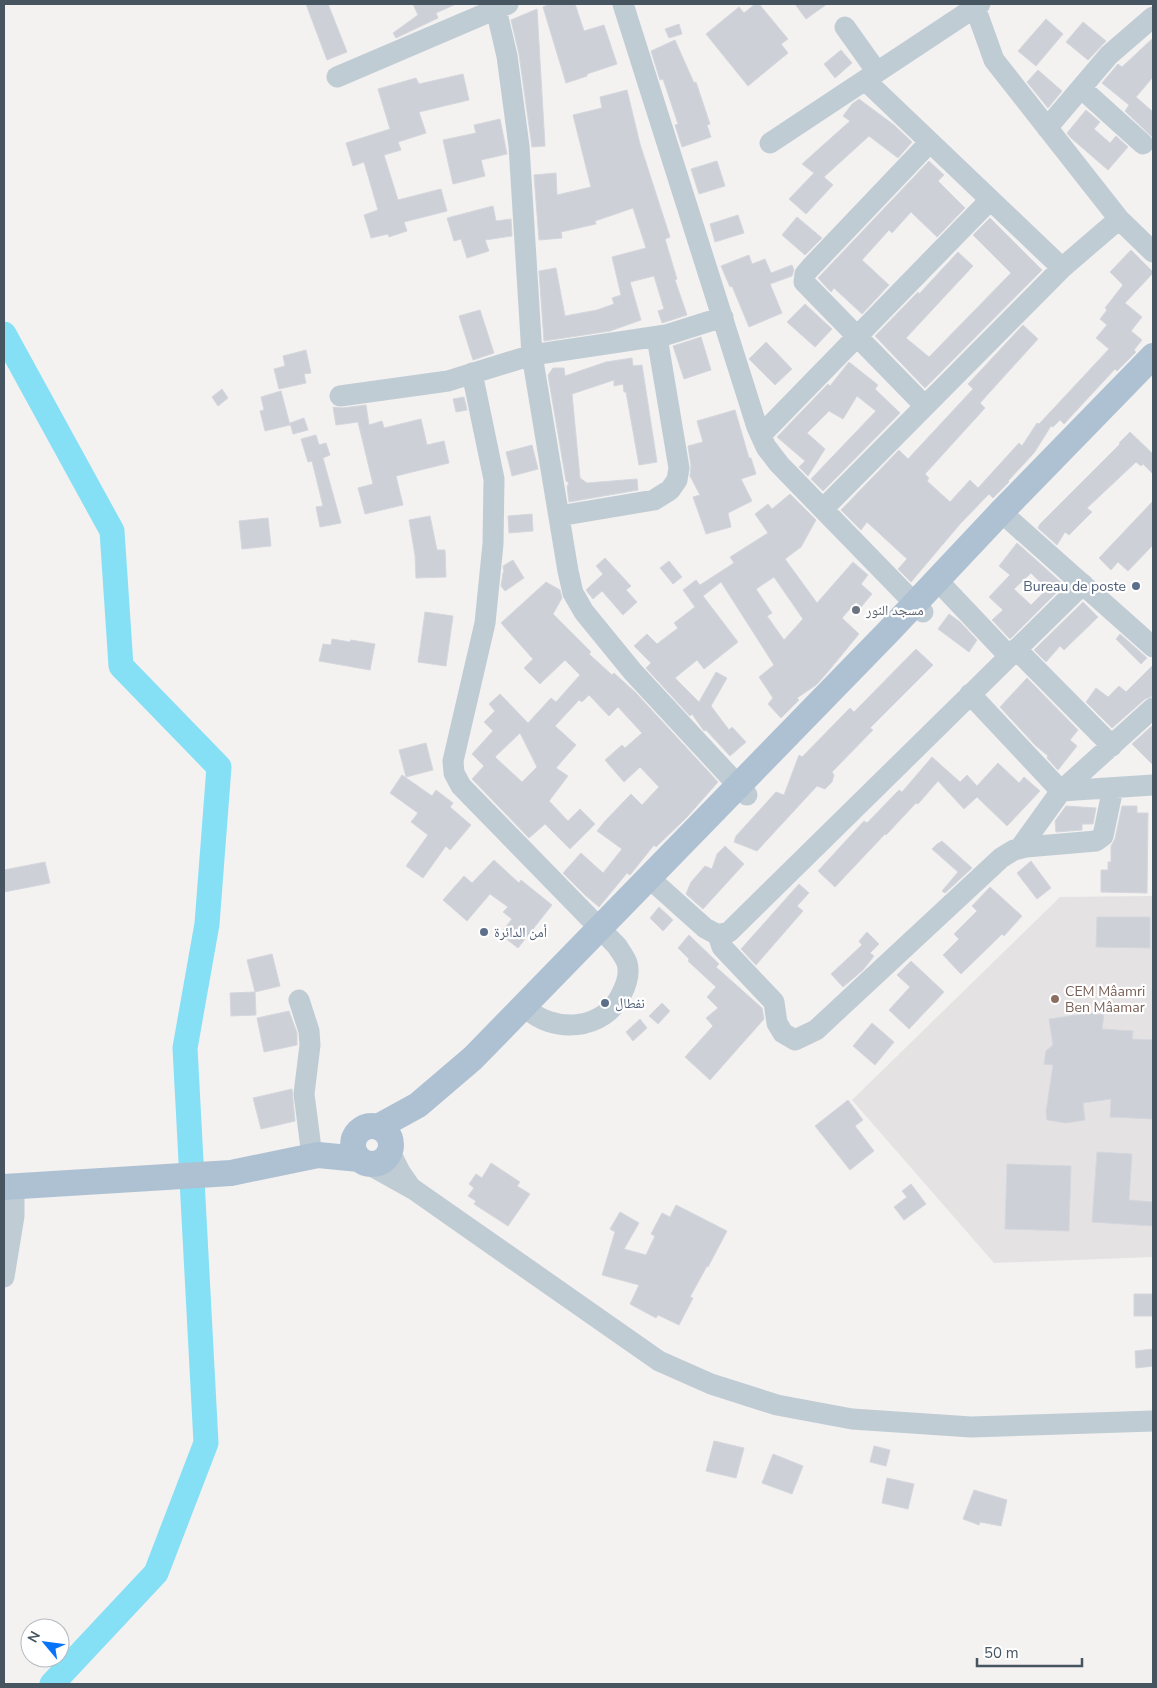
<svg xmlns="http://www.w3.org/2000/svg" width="1157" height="1688" font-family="'Nunito Sans','Noto Naskh Arabic',sans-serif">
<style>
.education{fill:#e5e2e3}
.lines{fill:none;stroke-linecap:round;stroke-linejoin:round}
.river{stroke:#85e0f5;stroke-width:25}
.building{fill:#cdd0d6;stroke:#d4d7dd;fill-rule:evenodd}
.minor{stroke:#c0ccd4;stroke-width:21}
.major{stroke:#aec1d2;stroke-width:26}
.service-dot{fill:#5c6f8a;stroke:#fff;stroke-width:2}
.worship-dot{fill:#6b7280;stroke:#fff;stroke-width:2}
.education-dot{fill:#8d6e63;stroke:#fff;stroke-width:2}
.labels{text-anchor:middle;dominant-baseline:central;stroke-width:4.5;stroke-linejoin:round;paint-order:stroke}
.service-label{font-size:14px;fill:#4e5e75;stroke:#fff;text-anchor:start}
.worship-label{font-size:14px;fill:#5b616d;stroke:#fff;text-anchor:start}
.education-label{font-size:14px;fill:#785e54;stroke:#fff;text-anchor:start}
</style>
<rect width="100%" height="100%" fill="#f4f1f1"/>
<path class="education" d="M 1153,896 L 1153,1257 L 994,1263 L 852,1100 L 1060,897 Z"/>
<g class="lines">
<path class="river" d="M 4,334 L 112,531 L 121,666 L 219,767 L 207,924 L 185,1048 L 206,1443 L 156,1573 L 52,1684"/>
</g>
<path class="building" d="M 306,4 L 328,4 L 347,52 L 327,60 Z
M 413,4 L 456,4 L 436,13 L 438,18 L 396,38 L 393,33 L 418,15 Z
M 550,4 L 575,4 L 584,31 L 604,25 L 617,64 L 587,74 L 587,76 L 566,83 L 543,7 Z
M 755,4 L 759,4 L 788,39 L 781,44 L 788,53 L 748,86 L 706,34 L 739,7 L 744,13 Z
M 795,4 L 827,4 L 806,19 Z
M 537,9 L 545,146 L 532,147 L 519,54 L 511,20 Z
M 1046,19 L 1063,34 L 1036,66 L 1018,51 Z
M 1083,22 L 1106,41 L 1088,60 L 1066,42 Z
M 679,24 L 682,34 L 669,38 L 665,29 Z
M 1153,38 L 1153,77 L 1136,97 L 1153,112 L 1153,138 L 1125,111 L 1129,105 L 1102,83 L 1118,64 L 1122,67 Z
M 675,40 L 694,83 L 696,82 L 710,124 L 707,125 L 711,137 L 682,147 L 675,125 L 678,124 L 663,79 L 660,80 L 651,51 Z
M 841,50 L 852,63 L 835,78 L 824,64 Z
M 1038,70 L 1062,91 L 1048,108 L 1027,82 Z
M 463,74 L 469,100 L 419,112 L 426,133 L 398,142 L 401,150 L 384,155 L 398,200 L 441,189 L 447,211 L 404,222 L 407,231 L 389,237 L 388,234 L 371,238 L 364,215 L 378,210 L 364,162 L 353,166 L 346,143 L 390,129 L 378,89 L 416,78 L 419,84 Z
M 627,90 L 640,144 L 670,237 L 665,239 L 677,279 L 675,280 L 687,315 L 662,323 L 658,311 L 664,309 L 654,276 L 630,282 L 641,320 L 610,331 L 544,341 L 539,271 L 556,268 L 565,316 L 597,310 L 614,304 L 612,298 L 621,295 L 612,257 L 646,248 L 633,208 L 595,221 L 596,224 L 561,232 L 562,238 L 539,240 L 534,175 L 556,173 L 557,195 L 591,187 L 573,115 L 602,108 L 600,97 Z
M 859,99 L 894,125 L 912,142 L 898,158 L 869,136 L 824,177 L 833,185 L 806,214 L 789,199 L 814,173 L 802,164 L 850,121 L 843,116 L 852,104 Z
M 1086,110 L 1100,122 L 1094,129 L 1110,143 L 1116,136 L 1128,147 L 1108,170 L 1071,138 L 1067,133 Z
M 500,119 L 507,154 L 481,160 L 485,176 L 453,184 L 443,140 L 476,133 L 474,125 Z
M 717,161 L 725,186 L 699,194 L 691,169 Z
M 929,161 L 944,175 L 938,181 L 965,208 L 937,237 L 911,212 L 892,233 L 889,230 L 862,260 L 889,285 L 862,314 L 834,288 L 831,292 L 818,278 Z
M 493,206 L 496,221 L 511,219 L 512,236 L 485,240 L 489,251 L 467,258 L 461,239 L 454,241 L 447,218 Z
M 738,215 L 744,233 L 715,242 L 710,224 Z
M 797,217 L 822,238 L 805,255 L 782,235 Z
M 990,218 L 1042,270 L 925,388 L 875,336 L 918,292 L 919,294 L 958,252 L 973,266 L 906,338 L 929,357 L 1011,273 L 973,235 Z
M 1131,250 L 1153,272 L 1153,273 L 1125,303 L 1142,317 L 1131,331 L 1142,340 L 1134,350 L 1136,352 L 1117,371 L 1115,369 L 1064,424 L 1060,420 L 1053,427 L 1051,426 L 1034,453 L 1008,481 L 1009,482 L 993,498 L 989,494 L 960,524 L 911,582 L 898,569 L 907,559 L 867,522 L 861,530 L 841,510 L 899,450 L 908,459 L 973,389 L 968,384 L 1023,325 L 1038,339 L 980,403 L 985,408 L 925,474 L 929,478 L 927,481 L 950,502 L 970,480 L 978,488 L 1019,443 L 1022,446 L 1037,423 L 1039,424 L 1109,349 L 1096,338 L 1107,325 L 1100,319 L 1107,310 L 1105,308 L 1123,285 L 1110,272 Z
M 749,255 L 752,264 L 765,259 L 771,273 L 792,265 L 794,270 L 792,276 L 770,284 L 782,313 L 749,327 L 732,286 L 730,287 L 721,266 Z
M 805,304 L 832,329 L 815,347 L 787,322 Z
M 480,310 L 494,353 L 473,360 L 459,316 Z
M 701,337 L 711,370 L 684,379 L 673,346 Z
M 766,342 L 792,369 L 775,385 L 749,359 Z
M 306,350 L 311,373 L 304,374 L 306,383 L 279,389 L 274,369 L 285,366 L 283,356 Z
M 632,358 L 633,366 L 642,365 L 657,462 L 639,465 L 626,392 L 624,392 L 623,384 L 614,386 L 614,380 L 572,394 L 580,478 L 587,483 L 637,479 L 638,490 L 569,502 L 567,486 L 569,483 L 566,481 L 548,375 L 553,368 L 564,368 L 565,376 L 606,362 Z
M 849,362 L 878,385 L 875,389 L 900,413 L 823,491 L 811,479 L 876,411 L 857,396 L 843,419 L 829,411 L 807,433 L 825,449 L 808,476 L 799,467 L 805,461 L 777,437 L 828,384 L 830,386 Z
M 222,389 L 228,398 L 218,406 L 212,397 Z
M 281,391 L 290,425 L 265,431 L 260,411 L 264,410 L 261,397 Z
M 464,397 L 467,410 L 456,412 L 453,399 Z
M 366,405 L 369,425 L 382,421 L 384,428 L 421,419 L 427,445 L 444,441 L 449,463 L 396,476 L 403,505 L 365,514 L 358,488 L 373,484 L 358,422 L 336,425 L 333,407 L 342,408 Z
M 735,410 L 749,458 L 751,458 L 756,474 L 741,479 L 752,501 L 728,513 L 731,527 L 706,534 L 693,497 L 700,495 L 690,476 L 691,466 L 688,446 L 703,442 L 697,421 Z
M 304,418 L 308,430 L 293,434 L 290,423 Z
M 1130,432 L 1153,454 L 1153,474 L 1143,464 L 1141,466 L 1136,462 L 1087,508 L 1092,512 L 1069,535 L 1065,532 L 1057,545 L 1038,528 L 1040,524 L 1120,444 L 1119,443 Z
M 316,435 L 319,445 L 326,443 L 330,455 L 323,458 L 341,523 L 320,527 L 316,507 L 323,506 L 312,461 L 308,462 L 301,439 Z
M 532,445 L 538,469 L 512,476 L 506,452 Z
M 790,494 L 816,520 L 801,547 L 785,559 L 817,603 L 853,562 L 868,575 L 861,584 L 872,594 L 861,607 L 856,602 L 842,618 L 859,634 L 826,674 L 816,685 L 797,698 L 799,700 L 781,718 L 768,704 L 773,698 L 759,677 L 774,665 L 721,582 L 703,596 L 738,642 L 704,669 L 697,660 L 675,678 L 699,702 L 716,672 L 727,678 L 711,706 L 729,730 L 732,727 L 746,742 L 730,756 L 706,730 L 704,731 L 692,714 L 690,716 L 646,668 L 651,663 L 634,646 L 647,634 L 657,644 L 678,628 L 674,623 L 695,607 L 683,590 L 696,580 L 700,585 L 734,563 L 730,557 L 768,533 L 755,514 L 768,504 L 772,509 ZM 774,577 L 803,619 L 784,640 L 767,616 L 772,613 L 756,589 Z
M 1153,501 L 1153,545 L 1128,571 L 1118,562 L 1111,570 L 1099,558 Z
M 532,514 L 533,531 L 509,533 L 508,516 Z
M 430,516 L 437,550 L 445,550 L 446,577 L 416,578 L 415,555 L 409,520 Z
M 268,518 L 271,546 L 242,549 L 239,521 Z
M 1017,543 L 1064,585 L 1010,639 L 992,620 L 1003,610 L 989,597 L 1010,575 L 999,566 ZM 1031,573 L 1047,589 L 1031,605 L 1014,589 Z
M 605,558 L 631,586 L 626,590 L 637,602 L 623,615 L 602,591 L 593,599 L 586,590 L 603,574 L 596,566 Z
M 513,560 L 524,578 L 505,591 L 501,586 L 503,573 L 504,572 L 503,566 Z
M 669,561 L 682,577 L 673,584 L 660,568 Z
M 546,582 L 560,590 L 562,598 L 553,614 L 591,652 L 589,654 L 612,675 L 614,673 L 636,693 L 718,782 L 687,817 L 656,847 L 654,845 L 630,875 L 627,873 L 599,907 L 585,895 L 563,873 L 581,853 L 603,873 L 622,849 L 597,831 L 605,821 L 631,794 L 642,805 L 659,787 L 640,767 L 624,782 L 605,760 L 622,745 L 625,748 L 642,733 L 618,707 L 609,716 L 589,695 L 582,702 L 579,700 L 555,726 L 576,745 L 556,768 L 568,776 L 549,801 L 568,821 L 580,809 L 595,824 L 570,849 L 545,824 L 529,838 L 472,779 L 484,766 L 472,754 L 493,731 L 484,722 L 495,711 L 489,704 L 500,694 L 528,723 L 551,698 L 556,702 L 580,675 L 565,660 L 540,684 L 524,668 L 533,659 L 501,623 ZM 520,733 L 537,767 L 522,782 L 495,757 Z
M 1083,602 L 1098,617 L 1064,650 L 1060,646 L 1046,662 L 1034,650 Z
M 425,612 L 453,616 L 446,666 L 418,662 Z
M 949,614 L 960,622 L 977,640 L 969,652 L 938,629 Z
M 1120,634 L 1147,658 L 1141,664 L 1116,639 Z
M 332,639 L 350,642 L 351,640 L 375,644 L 370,670 L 319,661 L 323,644 L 331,645 Z
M 916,649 L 933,665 L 870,728 L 873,730 L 832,772 L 834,775 L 832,782 L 825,789 L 817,786 L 757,851 L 734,842 L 736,836 L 776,792 L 784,795 L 799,755 L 802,757 L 850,708 L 854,712 Z
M 1153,665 L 1153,696 L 1145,699 L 1112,728 L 1086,702 L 1096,688 L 1108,697 L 1119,686 L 1126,692 Z
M 1027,678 L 1078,730 L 1070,740 L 1077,746 L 1058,770 L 1047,758 L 1048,756 L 1035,745 L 1000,707 Z
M 1153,725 L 1153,765 L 1132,744 Z
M 426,743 L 433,770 L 406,777 L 399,750 Z
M 932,757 L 960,782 L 967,775 L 977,786 L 998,763 L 1019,783 L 1024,777 L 1040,791 L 1007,826 L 977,797 L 964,809 L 938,781 L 918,804 L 916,803 L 886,835 L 885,834 L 835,887 L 818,871 L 864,821 L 867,823 L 899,790 L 902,792 Z
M 402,775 L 432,796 L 436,790 L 453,803 L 450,807 L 471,825 L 450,850 L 446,846 L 423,878 L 406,866 L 428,835 L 411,822 L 418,813 L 390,793 Z
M 1066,806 L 1096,808 L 1093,824 L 1082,824 L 1082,830 L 1056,832 L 1055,821 Z
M 1122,806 L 1137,806 L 1137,813 L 1148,813 L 1147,893 L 1101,892 L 1101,870 L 1108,870 L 1108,862 L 1111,862 L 1111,846 L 1115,839 Z
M 942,841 L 972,868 L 945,893 L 942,891 L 958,872 L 932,849 L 937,844 Z
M 725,846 L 744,864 L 703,909 L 686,894 L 691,882 L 705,866 L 712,869 L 717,854 Z
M 494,860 L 519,883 L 521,880 L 552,905 L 518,948 L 500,934 L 512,919 L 503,912 L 508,907 L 490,894 L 467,921 L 443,900 L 464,876 L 472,883 Z
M 1031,861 L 1051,888 L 1037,899 L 1017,873 Z
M 45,862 L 50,883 L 4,892 L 4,870 Z
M 799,884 L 809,893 L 797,906 L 803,911 L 756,965 L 741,949 Z
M 990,887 L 1022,916 L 1004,936 L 1002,934 L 961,974 L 943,955 L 959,939 L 954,934 L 977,911 L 972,906 Z
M 659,907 L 673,920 L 663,931 L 650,918 Z
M 1097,917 L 1150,917 L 1150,948 L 1096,947 Z
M 867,932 L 879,944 L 870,953 L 874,956 L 863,970 L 843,987 L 831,974 L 862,945 L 859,941 Z
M 689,935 L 719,964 L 716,967 L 762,1008 L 764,1019 L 710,1080 L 685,1057 L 713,1026 L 706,1018 L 718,1008 L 707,997 L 716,987 L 688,961 L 689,959 L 678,948 Z
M 272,954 L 280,986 L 255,992 L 256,1015 L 231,1016 L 230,993 L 255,992 L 247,960 Z
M 911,961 L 944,992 L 909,1029 L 889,1010 L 910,987 L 897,975 Z
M 662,1003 L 670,1011 L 658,1024 L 649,1016 Z
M 289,1011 L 297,1033 L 297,1045 L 264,1052 L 257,1018 Z
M 1090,1013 L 1104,1015 L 1102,1029 L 1133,1031 L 1132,1039 L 1153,1040 L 1153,1119 L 1110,1117 L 1111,1099 L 1083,1103 L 1085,1120 L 1066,1123 L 1047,1120 L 1046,1112 L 1053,1065 L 1044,1064 L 1046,1051 L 1053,1045 L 1049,1019 Z
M 640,1019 L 647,1028 L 633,1041 L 626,1032 Z
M 872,1023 L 894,1042 L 875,1065 L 853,1046 Z
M 292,1089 L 295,1121 L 261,1129 L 253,1098 Z
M 848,1100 L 863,1120 L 855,1126 L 874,1151 L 850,1170 L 815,1126 Z
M 1097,1152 L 1132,1154 L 1129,1200 L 1153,1202 L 1153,1226 L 1092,1222 Z
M 491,1163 L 520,1182 L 517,1186 L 530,1194 L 508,1226 L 474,1204 L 476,1201 L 468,1196 L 474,1188 L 469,1184 L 476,1174 L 482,1178 Z
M 1007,1164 L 1071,1166 L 1069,1231 L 1005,1229 Z
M 911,1184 L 926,1204 L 904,1220 L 894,1207 L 907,1197 L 902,1191 Z
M 676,1205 L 727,1231 L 708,1267 L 707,1266 L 690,1297 L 693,1298 L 679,1325 L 658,1315 L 656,1318 L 630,1304 L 639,1285 L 602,1275 L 615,1232 L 610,1229 L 620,1212 L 639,1223 L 624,1249 L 646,1255 L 655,1236 L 651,1234 L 662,1213 L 670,1217 Z
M 1134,1294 L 1153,1294 L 1153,1316 L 1134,1316 Z
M 1153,1349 L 1153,1366 L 1136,1368 L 1135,1351 Z
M 714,1441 L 744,1448 L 736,1478 L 706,1471 Z
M 874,1446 L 890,1450 L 886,1466 L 870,1462 Z
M 773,1454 L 803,1466 L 792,1494 L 762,1483 Z
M 887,1478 L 914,1484 L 908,1509 L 882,1503 Z
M 974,1490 L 1007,1500 L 1001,1526 L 980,1522 L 979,1525 L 963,1519 Z"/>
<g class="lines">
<path class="minor" d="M 623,4 L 757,427 L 766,447 L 779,464 L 923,612
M 975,7 L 994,60 L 1119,219 L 1153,252
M 496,9 L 507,56 L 519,146 L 532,355 L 568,571 L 573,593 L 584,612 L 633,672 L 747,795
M 845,27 L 877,72
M 337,77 L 508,4
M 865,80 L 1062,268
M 1081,88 L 1143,144
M 1047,128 L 1109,55 L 1153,17
M 770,143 L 980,4
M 472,373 L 494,479 L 493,544 L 485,623 L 453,761 L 454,773 L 461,786 L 617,946 C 620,951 625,957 627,963 C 630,973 627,983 622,993 C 605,1031 552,1035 524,1006
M 340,396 L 448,381 L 532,355 L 666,335 L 723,317
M 925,406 L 804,282 L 805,274 L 811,267 L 930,142
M 761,435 L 990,200
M 823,509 L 1062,268 L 1119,219
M 1001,512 L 1153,647
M 559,516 L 654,500 L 670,490 L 677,480 L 679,468 L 657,337
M 937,580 L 1009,656
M 1016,649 L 1112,746
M 970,694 L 1061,791 L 1153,785
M 1020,848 L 1061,791 L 1153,708
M 648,877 L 705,928 L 718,935 L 729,932 L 1083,584
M 718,935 L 722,947 L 774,1002 L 777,1023 L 783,1033 L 795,1040 L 816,1030 L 1001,858 L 1014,850 L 1026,847 L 1096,841 L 1103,836 L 1113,788
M 299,1000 L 309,1031 L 310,1045 L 304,1094 L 312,1156
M 390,1152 L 400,1172 L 409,1185
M 370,1165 L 413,1189 L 659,1361 L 711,1384 L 777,1405 L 852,1419 L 971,1427 L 1153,1421
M 4,1277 L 14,1216 L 14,1186"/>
<path class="major" d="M353 1145a19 19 0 1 1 38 0a19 19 0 1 1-38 0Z
M 378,1127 L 418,1105 L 473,1058 L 890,630 L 1001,512 L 1153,356
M 4,1187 L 231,1173 L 318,1155 L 359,1159"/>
</g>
<g class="service-dot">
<circle cx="1136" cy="586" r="5"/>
<circle cx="484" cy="932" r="5"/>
<circle cx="605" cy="1003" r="5"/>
</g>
<circle class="worship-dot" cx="856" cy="610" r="5"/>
<circle class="education-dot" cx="1055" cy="999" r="5"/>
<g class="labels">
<g class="service-label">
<text x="1126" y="586" text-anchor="end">Bureau de poste</text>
<text x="494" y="932">أمن الدائرة</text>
<text x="615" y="1003">نفطال</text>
</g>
<g class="worship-label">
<text x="866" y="610">مسجد النور</text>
</g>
<g class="education-label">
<text x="1065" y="991">CEM Mâamri<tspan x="1065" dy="16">Ben Mâamar</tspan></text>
</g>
</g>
<rect width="1157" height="1688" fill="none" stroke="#475561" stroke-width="10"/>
<g transform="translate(45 1643) rotate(299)"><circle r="24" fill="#ffffff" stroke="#b5bbc0"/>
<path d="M0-4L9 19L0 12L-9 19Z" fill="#0674f8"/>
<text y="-8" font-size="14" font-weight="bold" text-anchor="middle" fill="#475561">N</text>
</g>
<path d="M977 1658v8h105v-8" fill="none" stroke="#475561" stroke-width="2.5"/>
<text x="984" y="1658" font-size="15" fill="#475561" stroke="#ffffff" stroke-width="4" paint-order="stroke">50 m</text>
</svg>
